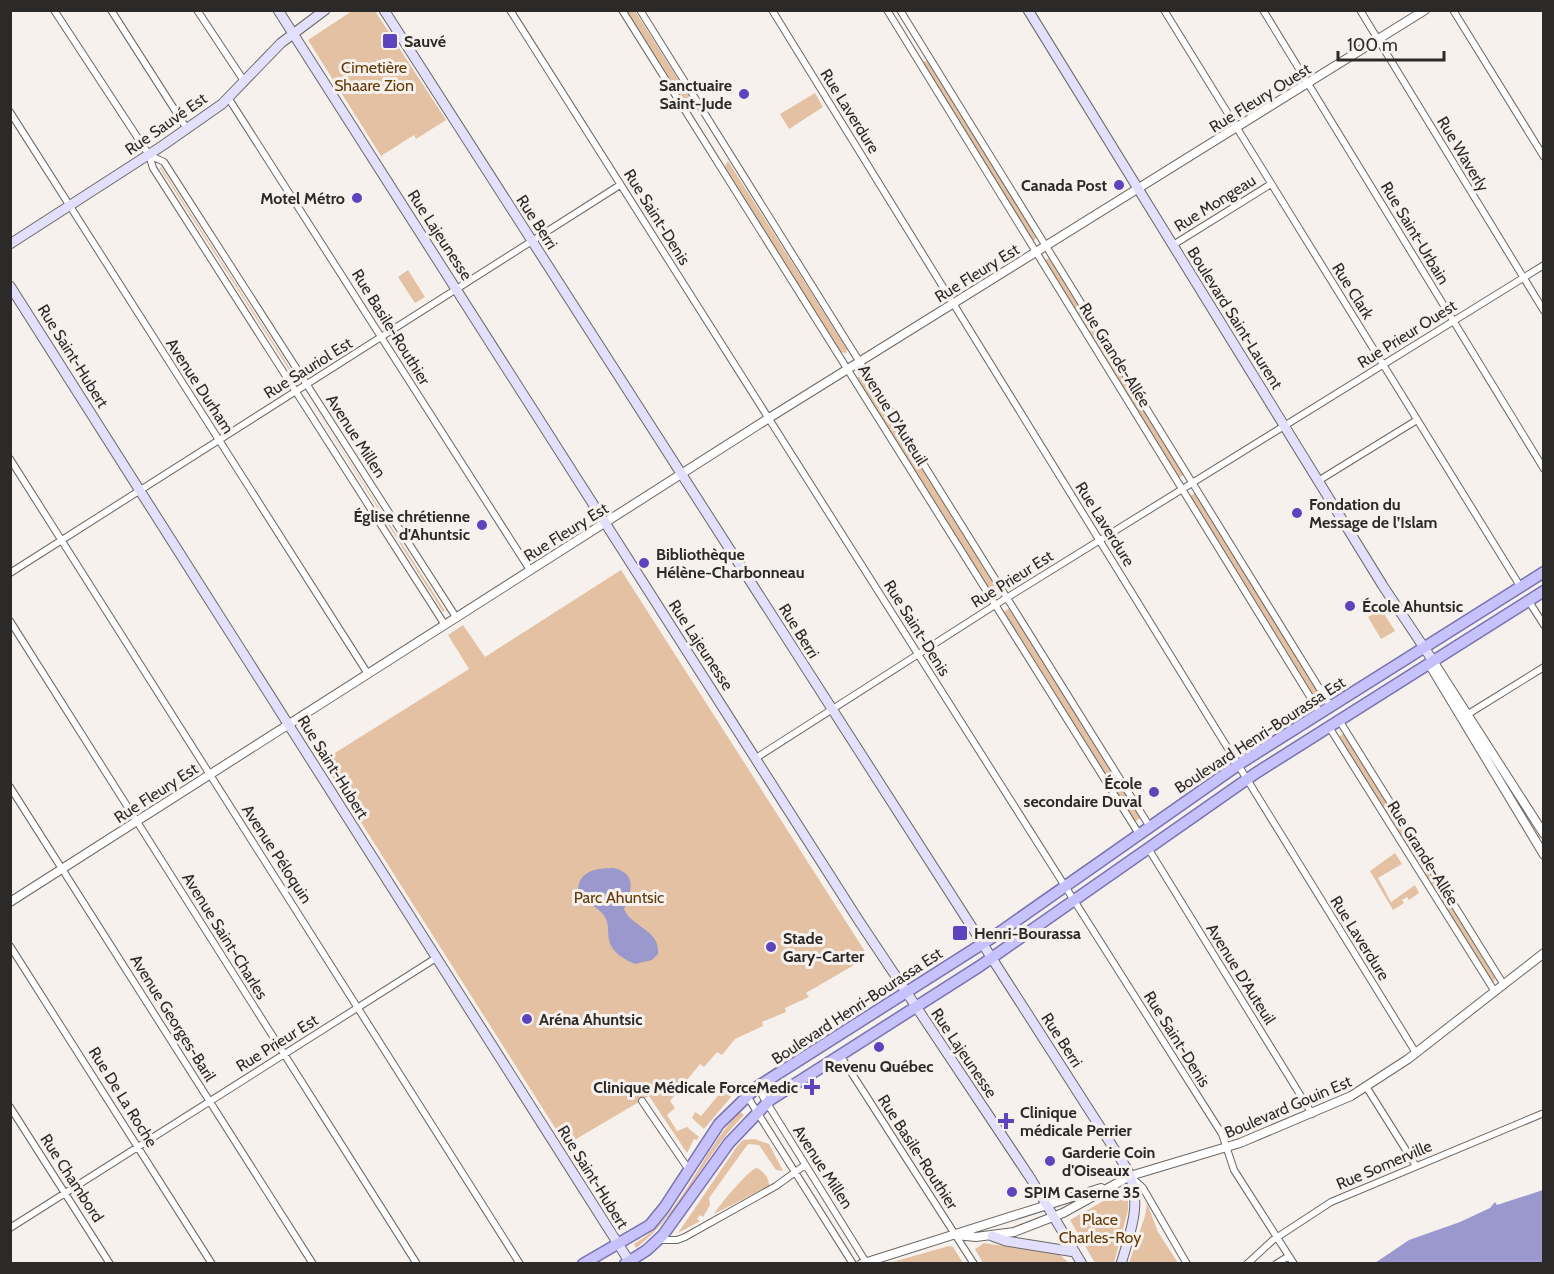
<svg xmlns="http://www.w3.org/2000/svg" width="1554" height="1274" font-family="Cabin,sans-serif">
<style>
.green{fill:#e3c1a2}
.water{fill:#9b98cd}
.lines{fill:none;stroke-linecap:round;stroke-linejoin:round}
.minor-casing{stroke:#6b6763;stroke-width:8}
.tertiary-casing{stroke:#6b6763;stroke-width:10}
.secondary-casing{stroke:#6b6763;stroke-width:11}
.primary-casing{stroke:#7972b0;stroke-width:13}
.minor{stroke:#fff;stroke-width:6}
.tertiary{stroke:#fff;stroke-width:8}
.secondary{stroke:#e3e0fd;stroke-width:9}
.primary{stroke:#c7c2fb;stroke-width:10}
.poi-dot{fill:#5b44bc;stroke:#f6f1ed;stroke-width:2}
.labels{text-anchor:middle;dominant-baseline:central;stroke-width:6;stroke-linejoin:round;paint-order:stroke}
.poi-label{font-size:16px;font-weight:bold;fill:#2c2a29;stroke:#f6f1ed;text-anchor:start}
.park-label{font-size:16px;fill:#633805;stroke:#f6f1ed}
.street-label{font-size:16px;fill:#2c2a29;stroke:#f6f1ed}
</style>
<rect width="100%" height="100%" fill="#f6f1ed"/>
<path class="green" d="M 352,11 L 375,11 L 446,120 L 416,139 L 414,135 L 381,156 L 308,40 Z
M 627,11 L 635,11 L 690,98 L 689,103 L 685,102 Z
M 924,61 L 928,62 L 1037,238 L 1032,241 L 923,63 Z
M 815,93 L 823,107 L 789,129 L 780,114 Z
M 728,161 L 847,349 L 846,353 L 840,352 L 725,166 Z
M 161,167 L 296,378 L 295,379 L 160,168 Z
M 1049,258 L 1184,474 L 1179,478 L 1044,261 Z
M 408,270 L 425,297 L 415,303 L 398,277 Z
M 863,374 L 996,587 L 997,590 L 992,593 L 857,378 Z
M 308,397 L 445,611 L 443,612 Z
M 1195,493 L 1321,696 L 1316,700 L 1190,496 Z
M 621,570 L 866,953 L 852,961 L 854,965 L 806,993 L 809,997 L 785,1008 L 786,1012 L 762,1022 L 763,1026 L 735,1039 L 722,1055 L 717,1052 L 704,1067 L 700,1064 L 670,1101 L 675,1108 L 667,1115 L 677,1131 L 687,1127 L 699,1137 L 697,1140 L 694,1139 L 687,1153 L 649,1096 L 566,1145 L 322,761 L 469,669 L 448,635 L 463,625 L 485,657 Z
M 1009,608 L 1140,818 L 1135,822 L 1004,612 Z
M 1381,609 L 1395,631 L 1381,639 L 1368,617 Z
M 1344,733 L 1495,978 L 1494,982 L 1490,981 L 1339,737 Z
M 1395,853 L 1402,864 L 1378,878 L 1391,902 L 1415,885 L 1419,893 L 1409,900 L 1407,897 L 1402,900 L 1404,903 L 1393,910 L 1370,871 Z
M 731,1089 L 731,1097 L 704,1129 L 692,1118 L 695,1112 L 701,1116 L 721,1092 L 727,1094 Z
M 740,1112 L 744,1115 C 703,1156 682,1213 636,1248 L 634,1244 C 684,1216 700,1151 740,1112 Z
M 754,1139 L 769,1144 L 783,1171 L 776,1170 L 759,1145 L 748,1144 L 709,1198 L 710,1205 L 703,1217 L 700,1215 L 697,1219 L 700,1221 L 678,1233 L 738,1145 L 743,1140 Z
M 756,1168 C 762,1169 770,1179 769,1186 L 714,1214 C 720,1204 748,1171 756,1168 Z
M 1124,1189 L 1128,1193 L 1128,1210 L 1114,1263 L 1095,1263 L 1070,1220 Z
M 1147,1203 L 1158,1232 L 1178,1263 L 1129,1263 L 1145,1216 Z
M 984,1243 L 1060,1255 L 1069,1263 L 983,1263 L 975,1249 Z
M 949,1246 L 953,1247 L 963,1263 L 889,1263 Z"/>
<path class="water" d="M 614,868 C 638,874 631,892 624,909 L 626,913 C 637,929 660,931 658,954 L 652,960 L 635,964 C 594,946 617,930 602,913 C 594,905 583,900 578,890 C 579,870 598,868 614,868 Z
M 1543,1190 L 1543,1263 L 1375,1263 L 1409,1240 L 1460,1222 L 1490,1208 L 1495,1202 L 1497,1205 Z"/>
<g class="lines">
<g class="minor-casing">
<path id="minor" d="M 54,10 L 149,155 L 153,168 L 445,625
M 111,10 L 187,129
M 197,10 L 244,81
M 510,10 L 1222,1134 L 1234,1170 L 1294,1264
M 622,10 L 1139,834
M 640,10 L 1150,827
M 772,10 L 1416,1053
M 887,10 L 1320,713
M 900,10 L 1331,707
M 1164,10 L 1520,586
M 1263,10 L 1544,469
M 1360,10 L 1544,311
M 1453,10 L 1544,157
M 229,99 L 530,570
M 10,112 L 368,674
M 149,155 L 164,162 L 456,617
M 1173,245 L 1271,184
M 10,459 L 520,1264
M 1318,481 L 1417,420
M 10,573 L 620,185
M 1528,600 L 1544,625
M 10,621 L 417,1264
M 1465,716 L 1544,667
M 1339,720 L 1504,985
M 1329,727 L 1495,992
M 756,758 L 992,607 L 1544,265
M 10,787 L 313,1264
M 1148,848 L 1312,1114
M 10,946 L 212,1264
M 840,1055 L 974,1264
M 757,1087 L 866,1262
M 1367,1088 L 1416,1166
M 747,1096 L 853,1264
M 642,1101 L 689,1170
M 10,1107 L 110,1264
M 1131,1177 L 1143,1188 L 1187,1264
M 10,1228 L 436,958
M 659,1240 L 677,1240 L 685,1237 L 776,1186 L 805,1165
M 1247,1264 L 1273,1240 L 1331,1202 L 1544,1113
M 1276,1264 L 1289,1256"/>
</g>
<g class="tertiary-casing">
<path id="tertiary" d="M 1433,661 L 1544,834
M 1429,664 L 1544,855
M 10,902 L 769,418 L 1425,10
M 955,1235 L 976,1237 L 1014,1232 L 1063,1213 L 1130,1176 L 1240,1143 L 1351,1096 L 1408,1059 L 1544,953
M 861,1264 L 1101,1188"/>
</g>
<g class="secondary-casing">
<path id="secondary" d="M 278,10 L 859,921 L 1031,1179 L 1082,1264
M 384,10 L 1127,1169 C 1143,1202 1131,1230 1121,1264
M 1028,10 L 1383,586 L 1433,661
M 10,244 L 162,146 L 222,104 L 281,43 L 325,10
M 10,286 L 629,1261
M 992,1236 L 1006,1241 L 1075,1252"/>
</g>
<g class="primary-casing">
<path id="primary" d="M 583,1264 L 650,1225 L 664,1208 L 719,1124 L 757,1087 L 990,939 L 1244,761 L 1544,572
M 625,1264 L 647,1250 L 663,1235 L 729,1143 L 770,1100 L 980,966 L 1256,773 L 1544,591"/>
</g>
<use href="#minor" class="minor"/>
<use href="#tertiary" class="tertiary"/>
<use href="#secondary" class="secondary"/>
<use href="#primary" class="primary"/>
</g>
<g class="poi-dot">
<rect x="382" y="33" width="16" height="16" rx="3"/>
<circle cx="744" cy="94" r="6"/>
<circle cx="1119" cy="185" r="6"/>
<circle cx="357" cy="198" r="6"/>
<circle cx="1297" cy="513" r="6"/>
<circle cx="482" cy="525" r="6"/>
<circle cx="644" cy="563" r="6"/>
<circle cx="1350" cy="606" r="6"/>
<circle cx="1154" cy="792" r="6"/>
<rect x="952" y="925" width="16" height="16" rx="3"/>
<circle cx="771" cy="947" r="6"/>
<circle cx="527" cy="1019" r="6"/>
<circle cx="879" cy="1047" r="6"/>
<path d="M809 1078h6v6h6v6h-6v6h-6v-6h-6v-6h6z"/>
<path d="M1003 1112h6v6h6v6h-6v6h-6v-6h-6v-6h6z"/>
<circle cx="1050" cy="1161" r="6"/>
<circle cx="1012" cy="1192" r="6"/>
</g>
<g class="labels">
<g class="poi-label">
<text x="404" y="41">Sauvé</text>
<text x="732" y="85" text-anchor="end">Sanctuaire<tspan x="732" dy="18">Saint-Jude</tspan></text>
<text x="1107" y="185" text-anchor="end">Canada Post</text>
<text x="345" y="198" text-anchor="end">Motel Métro</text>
<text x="1309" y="504">Fondation du<tspan x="1309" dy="18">Message de l’Islam</tspan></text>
<text x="470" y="516" text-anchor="end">Église chrétienne<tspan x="470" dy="18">d'Ahuntsic</tspan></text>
<text x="656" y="554">Bibliothèque<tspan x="656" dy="18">Hélène-Charbonneau</tspan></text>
<text x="1362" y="606">École Ahuntsic</text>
<text x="1142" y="783" text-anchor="end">École<tspan x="1142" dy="18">secondaire Duval</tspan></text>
<text x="974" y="933">Henri-Bourassa</text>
<text x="783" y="938">Stade<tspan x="783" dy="18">Gary-Carter</tspan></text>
<text x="539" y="1019">Aréna Ahuntsic</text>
<text x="879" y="1066" text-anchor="middle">Revenu Québec</text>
<text x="798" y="1087" text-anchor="end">Clinique Médicale ForceMedic</text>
<text x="1020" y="1112">Clinique<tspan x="1020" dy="18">médicale Perrier</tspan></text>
<text x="1062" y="1152">Garderie Coin<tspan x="1062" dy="18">d'Oiseaux</tspan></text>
<text x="1024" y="1192">SPIM Caserne 35</text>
</g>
<g class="park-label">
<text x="374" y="67">Cimetière<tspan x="374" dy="18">Shaare Zion</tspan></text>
<text x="619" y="897">Parc Ahuntsic</text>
<text x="1100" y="1219">Place<tspan x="1100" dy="18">Charles-Roy</tspan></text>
</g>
<g class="street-label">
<text transform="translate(1260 98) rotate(-32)">Rue Fleury Ouest</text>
<text transform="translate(850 111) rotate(58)">Rue Laverdure</text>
<text transform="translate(166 124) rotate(-35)">Rue Sauvé Est</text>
<text transform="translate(1463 154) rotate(59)">Rue Waverly</text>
<text transform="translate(1215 203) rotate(-32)">Rue Mongeau</text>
<text transform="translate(657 217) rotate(58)">Rue Saint-Denis</text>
<text transform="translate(537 222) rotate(57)">Rue Berri</text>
<text transform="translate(1415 233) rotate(59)">Rue Saint-Urbain</text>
<text transform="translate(440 235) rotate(57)">Rue Lajeunesse</text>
<text transform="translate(977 273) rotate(-32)">Rue Fleury Est</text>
<text transform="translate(1353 291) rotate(58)">Rue Clark</text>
<text transform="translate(1235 318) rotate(58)">Boulevard Saint-Laurent</text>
<text transform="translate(391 327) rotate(58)">Rue Basile-Routhier</text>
<text transform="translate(1407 334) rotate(-32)">Rue Prieur Ouest</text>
<text transform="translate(1115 355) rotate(58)">Rue Grande-Allée</text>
<text transform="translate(73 356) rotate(58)">Rue Saint-Hubert</text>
<text transform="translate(308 368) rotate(-32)">Rue Sauriol Est</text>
<text transform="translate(200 386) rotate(57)">Avenue Durham</text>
<text transform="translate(893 415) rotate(58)">Avenue D'Auteuil</text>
<text transform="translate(356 436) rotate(57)">Avenue Millen</text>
<text transform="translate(1105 524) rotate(58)">Rue Laverdure</text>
<text transform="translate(566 532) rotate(-32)">Rue Fleury Est</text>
<text transform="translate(1012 579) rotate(-32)">Rue Prieur Est</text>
<text transform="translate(917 628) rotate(58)">Rue Saint-Denis</text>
<text transform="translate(799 631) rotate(58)">Rue Berri</text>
<text transform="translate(701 645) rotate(57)">Rue Lajeunesse</text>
<text transform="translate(1260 735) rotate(-33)">Boulevard Henri-Bourassa Est</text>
<text transform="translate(333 767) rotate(58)">Rue Saint-Hubert</text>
<text transform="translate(156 793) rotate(-33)">Rue Fleury Est</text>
<text transform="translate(1423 853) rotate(58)">Rue Grande-Allée</text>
<text transform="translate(277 854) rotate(57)">Avenue Péloquin</text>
<text transform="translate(225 936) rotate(58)">Avenue Saint-Charles</text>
<text transform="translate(1360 938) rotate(58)">Rue Laverdure</text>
<text transform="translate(1241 974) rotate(58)">Avenue D'Auteuil</text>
<text transform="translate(857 1006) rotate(-33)">Boulevard Henri-Bourassa Est</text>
<text transform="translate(173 1018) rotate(58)">Avenue Georges-Baril</text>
<text transform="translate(1177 1039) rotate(58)">Rue Saint-Denis</text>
<text transform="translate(1062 1040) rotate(57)">Rue Berri</text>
<text transform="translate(277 1043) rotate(-32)">Rue Prieur Est</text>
<text transform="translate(964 1053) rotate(56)">Rue Lajeunesse</text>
<text transform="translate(123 1097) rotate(58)">Rue De La Roche</text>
<text transform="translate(1288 1107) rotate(-23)">Boulevard Gouin Est</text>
<text transform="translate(918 1152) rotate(57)">Rue Basile-Routhier</text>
<text transform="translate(1384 1165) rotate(-23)">Rue Somerville</text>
<text transform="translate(823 1167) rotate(57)">Avenue Millen</text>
<text transform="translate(593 1177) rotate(58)">Rue Saint-Hubert</text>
<text transform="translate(72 1178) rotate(57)">Rue Chambord</text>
</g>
</g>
<rect width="1554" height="1274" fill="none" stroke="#2c2a29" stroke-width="24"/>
<path d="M1338 51v9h106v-9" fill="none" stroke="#2c2a29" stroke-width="3"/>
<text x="1347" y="51" font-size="18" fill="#2c2a29" stroke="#f6f1ed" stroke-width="4.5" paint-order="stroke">100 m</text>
</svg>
